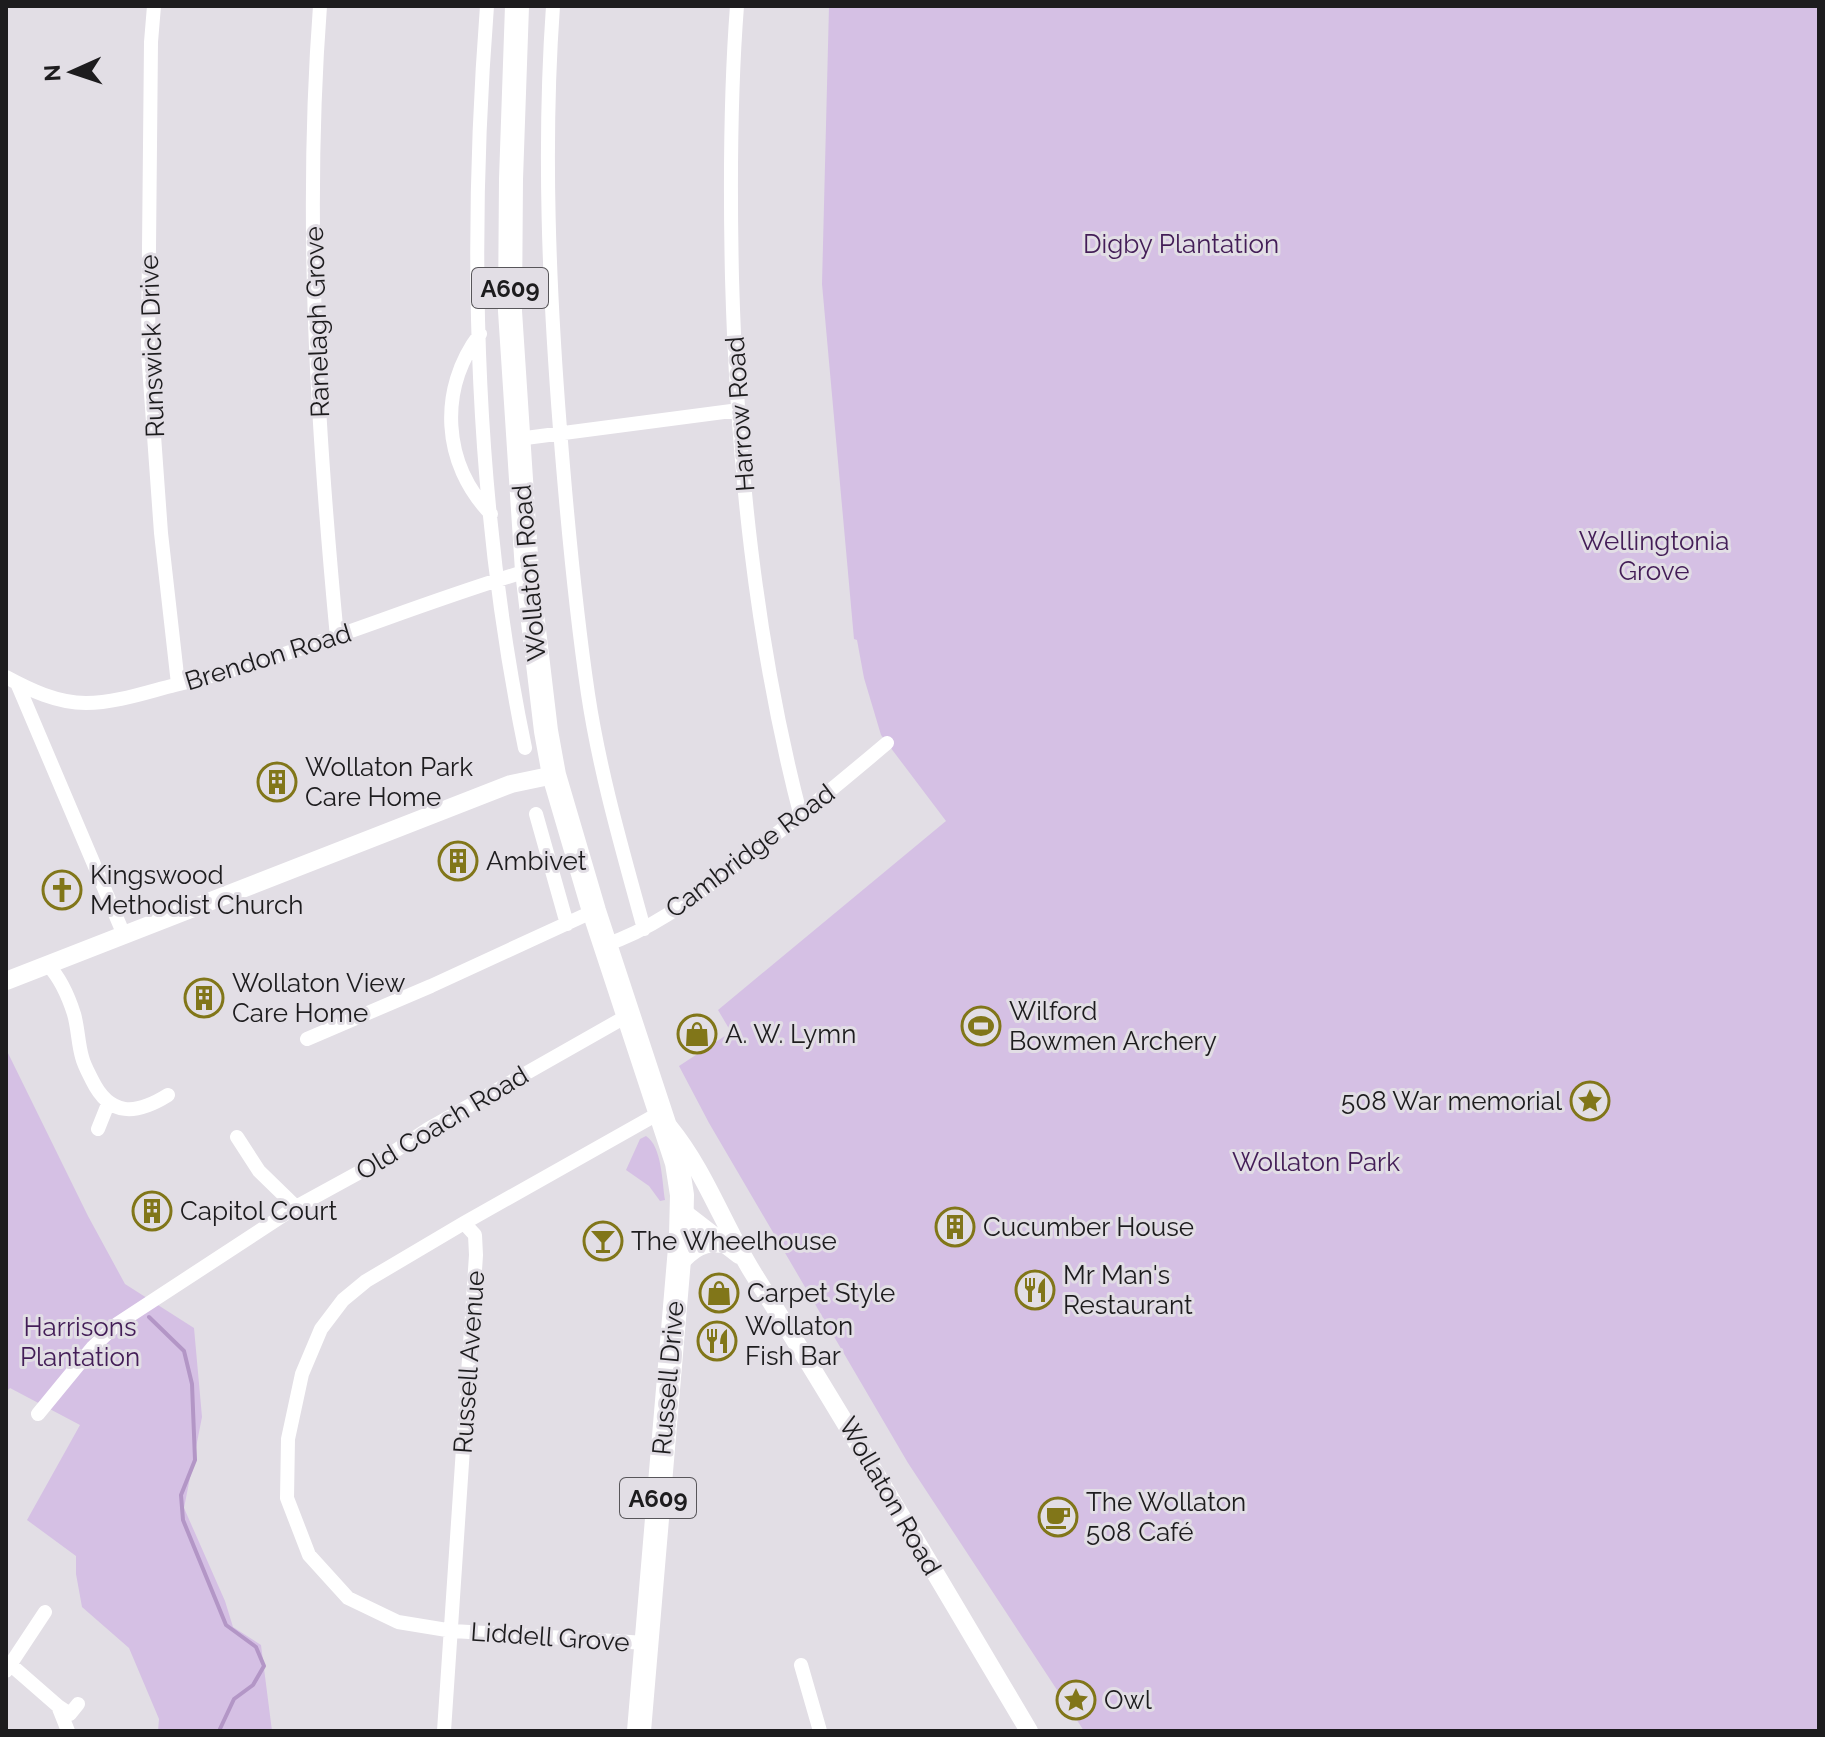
<svg xmlns="http://www.w3.org/2000/svg" width="1825" height="1737" font-family="Raleway,sans-serif">
<style>
.green{fill:#d5c0e4}
.lines{fill:none;stroke-linecap:round;stroke-linejoin:round}
.stream{stroke:#b396c6;stroke-width:4}
.minor{stroke:#fff;stroke-width:14}
.tertiary{stroke:#fff;stroke-width:18}
.primary{stroke:#fff;stroke-width:24}
.labels{text-anchor:middle;dominant-baseline:central;stroke-width:6;stroke-linejoin:round;paint-order:stroke}
.shield{fill:#e2dee5;stroke:#58565a;stroke-width:2}
.shield-label{font-size:24px;font-weight:bold;fill:#1d1c1e}
.park-label{font-size:26px;fill:#431d57;stroke:#e2dee5}
.street-label{font-size:26px;fill:#1d1c1e;stroke:#e2dee5}
.poi-label{font-size:26px;fill:#1d1c1e;stroke:#e2dee5;text-anchor:start}
</style>
<rect width="100%" height="100%" fill="#e2dee5"/>
<path class="green" d="M 829,6 L 1819,6 L 1819,1731 L 1084,1731 L 908,1463 L 709,1123 L 679,1066 L 731,1032 L 718,1010 L 946,821 L 881,735 L 864,678 L 857,640 L 854,639 L 822,284 Z
M 6,1049 L 88,1216 L 125,1284 L 194,1328 L 202,1417 L 184,1508 L 225,1601 L 233,1627 L 261,1645 L 272,1731 L 158,1731 L 159,1719 L 129,1648 L 82,1607 L 76,1574 L 76,1556 L 27,1520 L 80,1425 L 10,1388 L 6,1392 Z
M 646,1136 C 662,1146 662,1182 665,1200 L 660,1201 L 649,1186 L 626,1170 L 640,1139 Z"/>
<g class="lines">
<path class="stream" d="M 149,1317 L 184,1351 L 192,1384 L 195,1460 L 181,1495 L 183,1520 L 226,1625 L 256,1647 L 264,1666 L 253,1685 L 234,1699 L 219,1731"/>
<path class="minor" d="M 154,6 L 151,42 L 148,352 L 161,533 L 178,684
M 320,6 C 304,217 317,427 337,637
M 487,6 C 468,252 475,506 525,748
M 553,6 C 543,146 549,289 560,429 C 567,518 575,606 588,694 C 600,774 623,852 644,929
M 737,6 C 730,96 730,188 732,278 C 737,459 755,641 801,817
M 480,334 C 438,389 442,464 491,514
M 518,439 L 739,410
M 6,677 C 30,690 57,703 86,703 C 116,703 147,692 175,685 C 296,657 409,606 527,571
M 17,683 L 124,935
M 536,814 L 567,924
M 605,945 C 653,929 690,900 730,870 C 784,829 835,787 887,743
M 48,965 C 61,979 68,995 74,1014 C 78,1028 78,1043 82,1057 C 84,1065 88,1072 92,1080 C 110,1117 136,1115 168,1095
M 307,1039 L 431,986 L 594,911
M 98,1129 L 108,1104
M 237,1137 L 259,1171 L 296,1207
M 38,1414 L 93,1347 L 117,1324 L 296,1207 L 380,1161 L 428,1129 L 627,1016
M 646,1643 L 453,1631 L 398,1622 L 348,1598 L 309,1555 L 287,1498 L 288,1439 L 302,1374 L 321,1329 L 343,1300 L 366,1281 L 464,1223 L 661,1112
M 11,1665 L 58,1706 L 68,1731
M 801,1665 L 820,1731
M 6,1671 L 45,1612
M 58,1706 L 70,1714 L 78,1704
M 444,1731 L 476,1255 L 475,1235 L 464,1223"/>
<path class="tertiary" d="M 6,981 L 511,784 L 554,775
M 669,1127 C 705,1171 723,1225 753,1273 C 848,1424 938,1578 1029,1731
M 682,1211 L 739,1255
M 678,1265 C 693,1248 704,1240 727,1245"/>
<path class="primary" d="M 517,6 L 511,179 L 510,311 L 527,571 L 546,731 L 554,775 L 594,911 L 677,1163 L 682,1195 L 681,1236 L 639,1731"/>
</g>
<defs>
<g id="building-ring" transform="scale(2)"><circle r="9.5" fill="#e2dee5" stroke="#817619" stroke-width="1.5"/><path d="M-4-6H4V6H1V3H-1V6H-4ZM-2.5-4.3h1.7v1.8h-1.7ZM.8-4.3h1.7v1.8H.8ZM-2.5-1h1.7V.8h-1.7ZM.8-1h1.7V.8H.8Z" fill="#817619"/></g>
<g id="church-ring" transform="scale(2)"><circle r="9.5" fill="#e2dee5" stroke="#817619" stroke-width="1.5"/><path d="M-1.2-6h2.4v3.5h3.3v2.4h-3.3V6h-2.4V-.1h-3.3v-2.4h3.3Z" fill="#817619"/></g>
<g id="stadium-ring" transform="scale(2)"><circle r="9.5" fill="#e2dee5" stroke="#817619" stroke-width="1.5"/><path d="M0-5a6.5 5 0 1 0 0 10a6.5 5 0 1 0 0-10ZM-3.5-1.8h7v3.6h-7Z" fill="#817619"/></g>
<g id="shop-ring" transform="scale(2)"><circle r="9.5" fill="#e2dee5" stroke="#817619" stroke-width="1.5"/><path d="M-5-2.5h2.3a2.7 3.5 0 0 1 5.4 0H5L5.5 6h-11ZM-1.5-2.5h3a1.5 2.3 0 0 0-3 0Z" fill="#817619"/></g>
<g id="sight-ring" transform="scale(2)"><circle r="9.5" fill="#e2dee5" stroke="#817619" stroke-width="1.5"/><path d="M0-6L1.8-2.2L6-1.7L2.9 1.2L3.7 5.4L0 3.3L-3.7 5.4L-2.9 1.2L-6-1.7L-1.8-2.2Z" fill="#817619"/></g>
<g id="bar-ring" transform="scale(2)"><circle r="9.5" fill="#e2dee5" stroke="#817619" stroke-width="1.5"/><path d="M-6-5H6L.8 .8V4.5H3.5V6h-7V4.5H-.8V.8Z" fill="#817619"/></g>
<g id="restaurant-ring" transform="scale(2)"><circle r="9.5" fill="#e2dee5" stroke="#817619" stroke-width="1.5"/><path d="M-5-6h1v4h1v-4h1v4h1v-4h1v5L-1.5 .5V6h-2V.5L-5-1ZM5-6V6H3V1.5H1.5Q1.5-4 5-6Z" fill="#817619"/></g>
<g id="cafe-ring" transform="scale(2)"><circle r="9.5" fill="#e2dee5" stroke="#817619" stroke-width="1.5"/><path d="M-5.5-4.5H6V0H3Q3 3.5 0 3.5H-2.5Q-5.5 3.5-5.5 0ZM3-3.2v2h1.7v-2ZM-6 4.5H4V6H-6Z" fill="#817619"/></g>
</defs>
<g fill-rule="evenodd">
<use href="#building-ring" x="277" y="782"/>
<use href="#building-ring" x="458" y="861"/>
<use href="#church-ring" x="62" y="890"/>
<use href="#building-ring" x="204" y="998"/>
<use href="#stadium-ring" x="981" y="1026"/>
<use href="#shop-ring" x="697" y="1034"/>
<use href="#sight-ring" x="1590" y="1101"/>
<use href="#building-ring" x="152" y="1211"/>
<use href="#building-ring" x="955" y="1227"/>
<use href="#bar-ring" x="603" y="1241"/>
<use href="#restaurant-ring" x="1035" y="1290"/>
<use href="#shop-ring" x="719" y="1293"/>
<use href="#restaurant-ring" x="717" y="1341"/>
<use href="#cafe-ring" x="1058" y="1517"/>
<use href="#sight-ring" x="1076" y="1700"/>
</g>
<g class="labels">
<g class="shield">
<rect x="472" y="268" width="76" height="40" rx="6"/>
<rect x="620" y="1478" width="76" height="40" rx="6"/>
</g>
<g class="shield-label">
<text x="510" y="288">A609</text>
<text x="658" y="1498">A609</text>
</g>
<g class="park-label">
<text x="1181" y="244">Digby Plantation</text>
<text x="1654" y="541">Wellingtonia<tspan x="1654" dy="30">Grove</tspan></text>
<text x="1316" y="1162">Wollaton Park</text>
<text x="80" y="1327">Harrisons<tspan x="80" dy="30">Plantation</tspan></text>
</g>
<g class="street-label">
<text transform="translate(317 322) rotate(-92)">Ranelagh Grove</text>
<text transform="translate(152 346) rotate(-92)">Runswick Drive</text>
<text transform="translate(740 414) rotate(-94)">Harrow Road</text>
<text transform="translate(529 573) rotate(-95)">Wollaton Road</text>
<text transform="translate(268 657) rotate(-17)">Brendon Road</text>
<text transform="translate(750 851) rotate(-37)">Cambridge Road</text>
<text transform="translate(442 1123) rotate(-31)">Old Coach Road</text>
<text transform="translate(469 1362) rotate(-86)">Russell Avenue</text>
<text transform="translate(668 1378) rotate(-85)">Russell Drive</text>
<text transform="translate(890 1496) rotate(60)">Wollaton Road</text>
<text transform="translate(550 1637) rotate(4)">Liddell Grove</text>
</g>
<g class="poi-label">
<text x="305" y="767">Wollaton Park<tspan x="305" dy="30">Care Home</tspan></text>
<text x="486" y="861">Ambivet</text>
<text x="90" y="875">Kingswood<tspan x="90" dy="30">Methodist Church</tspan></text>
<text x="232" y="983">Wollaton View<tspan x="232" dy="30">Care Home</tspan></text>
<text x="1009" y="1011">Wilford<tspan x="1009" dy="30">Bowmen Archery</tspan></text>
<text x="725" y="1034">A. W. Lymn</text>
<text x="1562" y="1101" text-anchor="end">508 War memorial</text>
<text x="180" y="1211">Capitol Court</text>
<text x="983" y="1227">Cucumber House</text>
<text x="631" y="1241">The Wheelhouse</text>
<text x="1063" y="1275">Mr Man's<tspan x="1063" dy="30">Restaurant</tspan></text>
<text x="747" y="1293">Carpet Style</text>
<text x="745" y="1326">Wollaton<tspan x="745" dy="30">Fish Bar</tspan></text>
<text x="1086" y="1502">The Wollaton<tspan x="1086" dy="30">508 Café</tspan></text>
<text x="1104" y="1700">Owl</text>
</g>
</g>
<rect width="1825" height="1737" fill="none" stroke="#1d1c1e" stroke-width="16"/>
<g transform="translate(72 72) rotate(267)" stroke="#e2dee5" stroke-width="6" paint-order="stroke">
<path d="M0-6L14 30L0 20L-14 30Z" fill="#1d1c1e"/>
<text y="-12" font-size="22" font-weight="bold" text-anchor="middle" fill="#1d1c1e">N</text>
</g>
</svg>
